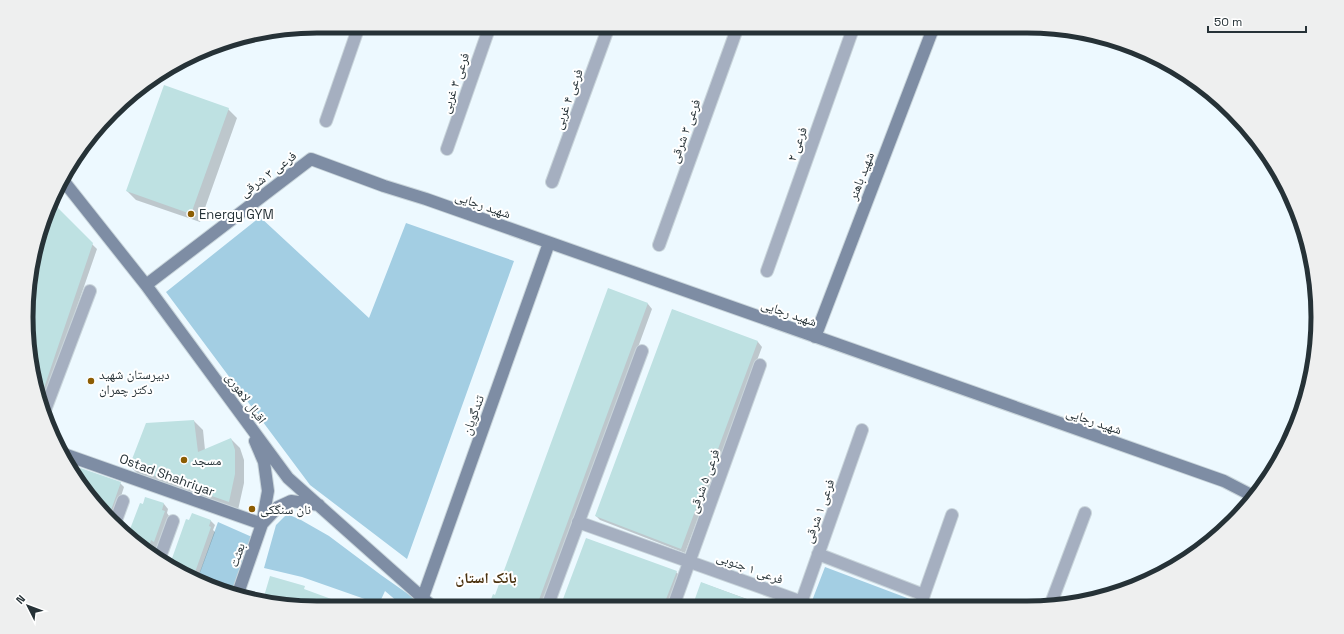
<svg xmlns="http://www.w3.org/2000/svg" width="1344" height="634" font-family="'Space Grotesk','Noto Naskh Arabic',sans-serif">
<style>
.green{fill:#a3cee3}
.shadow{fill:#0003}
.building{fill:#bee1e2}
.lines{fill:none;stroke-linecap:round;stroke-linejoin:round}
.street-casing{stroke:#c9d5db;stroke-width:14}
.secondary-casing{stroke:#c9d5db;stroke-width:14}
.street{stroke:#a5afc0;stroke-width:12}
.secondary{stroke:#7e8da4;stroke-width:12}
.poi-dot{fill:#8c5d03;stroke:#fff;stroke-width:1.5}
.labels{text-anchor:middle;dominant-baseline:central;stroke-width:4;stroke-linejoin:round;paint-order:stroke}
.street-label{font-size:13px;fill:#263237;stroke:#fff}
.poi-label{font-size:13px;fill:#263237;stroke:#fff;text-anchor:start}
.quarter-label{font-size:15px;font-weight:bold;fill:#4a320f;stroke:#fff}
.rim{fill:none;stroke:#263237;stroke-width:5}
</style>
<rect width="100%" height="100%" fill="#edf9ff"/>
<path class="green" d="M 260,217 L 369,318 L 406,223 L 514,261 L 407,559 L 310,485 L 166,292 Z
M 287,514 L 301,520 L 329,536 L 381,575 L 428,608 L 405,608 L 385,591 L 379,604 L 302,577 L 264,568 L 276,525 Z
M 218,522 L 252,537 L 231,594 L 206,586 L 197,580 Z
M 825,567 L 915,601 L 914,606 L 810,606 Z"/>
<path class="shadow" d="M 228,109 L 237,118 L 200,222 L 136,200 L 127,191 Z
M 52,205 L 97,249 L 43,405 L 32,374 L 26,317 L 32,260 Z
M 609,290 L 648,304 L 652,309 L 543,607 L 489,607 L 494,596 L 496,596 Z
M 673,310 L 758,342 L 762,347 L 685,553 L 600,520 L 596,516 Z
M 194,421 L 203,430 L 205,450 L 231,439 L 240,448 L 244,460 L 244,483 L 238,510 L 139,475 L 130,466 Z
M 78,468 L 120,483 L 124,487 L 113,521 L 75,475 Z
M 146,498 L 164,504 L 168,509 L 167,513 L 169,516 L 156,555 L 128,538 Z
M 210,520 L 215,525 L 213,530 L 215,532 L 197,581 L 171,564 Z
M 587,539 L 676,572 L 680,576 L 669,607 L 561,607 Z
M 702,583 L 767,606 L 693,607 Z"/>
<path class="building" d="M 164,85 L 229,108 L 191,214 L 126,191 Z
M 53,203 L 93,243 L 41,397 L 32,374 L 26,317 L 32,260 Z
M 608,288 L 648,303 L 543,589 L 537,605 L 535,607 L 488,607 L 493,594 L 495,595 Z
M 672,309 L 758,341 L 681,549 L 595,516 Z
M 194,420 L 198,452 L 231,438 L 235,450 L 235,474 L 229,502 L 129,467 L 146,423 Z
M 66,463 L 121,482 L 109,516 L 79,479 Z
M 145,497 L 164,503 L 162,510 L 165,511 L 154,542 L 151,540 L 148,550 L 127,537 L 140,503 L 143,504 Z
M 192,513 L 211,520 L 209,526 L 211,527 L 193,578 L 170,564 L 186,519 L 189,520 Z
M 586,538 L 677,571 L 663,607 L 560,607 Z
M 270,576 L 305,586 L 304,589 L 353,607 L 353,608 L 317,608 L 262,603 Z
M 701,582 L 765,606 L 764,606 L 692,607 Z"/>
<g class="lines">
<g class="street-casing">
<path id="street" d="M 326,121 L 359,26
M 447,149 L 490,26
M 552,182 L 609,26
M 659,245 L 738,26
M 767,271 L 854,26
M 45,410 L 90,291
M 578,522 L 802,602
M 115,523 L 123,501
M 818,554 L 924,595
M 160,557 L 173,521
M 800,606 L 862,430
M 920,606 L 952,515
M 1050,606 L 1085,513
M 547,607 L 642,351
M 673,607 L 760,365"/>
</g>
<g class="secondary-casing">
<path id="secondary" d="M 62,179 L 146,285 L 288,478 L 434,608
M 146,285 L 311,159 L 384,186 L 426,199 L 1224,481 L 1255,497
M 815,337 L 934,26
M 61,453 L 262,524
M 262,524 L 278,507 L 291,501 L 319,505
M 237,596 L 262,524 L 268,491 L 264,462 L 255,441
M 423,597 L 549,243"/>
</g>
<use href="#street" class="street"/>
<use href="#secondary" class="secondary"/>
</g>
<g class="poi-dot">
<circle cx="191" cy="214" r="4"/>
<circle cx="91" cy="381" r="4"/>
<circle cx="184" cy="460" r="4"/>
<circle cx="252" cy="509" r="4"/>
</g>
<g class="labels">
<g class="street-label">
<text transform="translate(455 83) rotate(-71)">فرعی ۳ غربی</text>
<text transform="translate(568 99) rotate(-70)">فرعی ۴ غربی</text>
<text transform="translate(685 131) rotate(-70)">فرعی ۳ شرقی</text>
<text transform="translate(797 144) rotate(-70)">فرعی ۲</text>
<text transform="translate(268 174) rotate(-37)">فرعی ۳ شرقی</text>
<text transform="translate(861 176) rotate(-69)">شهید باهنر</text>
<text transform="translate(483 205) rotate(19)">شهید رجایی</text>
<text transform="translate(789 313) rotate(19)">شهید رجایی</text>
<text transform="translate(246 398) rotate(54)">اقبال لاهوری</text>
<text transform="translate(473 415) rotate(-70)">تندگویان</text>
<text transform="translate(1094 421) rotate(19)">شهید رجایی</text>
<text transform="translate(167 475) rotate(20)">Ostad Shahriyar</text>
<text transform="translate(704 481) rotate(-70)">فرعی ۵ شرقی</text>
<text transform="translate(819 511) rotate(-70)">فرعی ۱ شرقی</text>
<text transform="translate(237 555) rotate(-71)">بعثت</text>
<text transform="translate(750 568) rotate(20)">فرعی ۱ جنوبی</text>
</g>
<g class="poi-label">
<text x="199" y="214">Energy GYM</text>
<text x="99" y="374">دبیرستان شهید<tspan x="99" dy="15">دکتر چمران</tspan></text>
<text x="192" y="460">مسجد</text>
<text x="260" y="509">نان سنگکی</text>
</g>
<g class="quarter-label">
<text x="486" y="577">بانک استان</text>
</g>
</g>
<path d="M0 0H1344V634H0ZM317 33H1027A284 284 0 0 1 1311 317V317A284 284 0 0 1 1027 601H317A284 284 0 0 1 33 317V317A284 284 0 0 1 317 33Z" fill="#eeefef" fill-rule="evenodd"/>
<path class="rim" d="M317 33H1027A284 284 0 0 1 1311 317V317A284 284 0 0 1 1027 601H317A284 284 0 0 1 33 317V317A284 284 0 0 1 317 33Z"/>
<g transform="translate(28 606) rotate(312)" stroke="#ffffff" stroke-width="3" paint-order="stroke">
<path d="M0-3L7 15L0 10L-7 15Z" fill="#263237"/>
<text y="-6" font-size="11" font-weight="bold" text-anchor="middle" fill="#263237">N</text>
</g>
<path d="M1208 26v6h98v-6" fill="none" stroke="#263237" stroke-width="2"/>
<text x="1214" y="26" font-size="12" fill="#263237" stroke="#ffffff" stroke-width="3" paint-order="stroke">50 m</text>
</svg>
